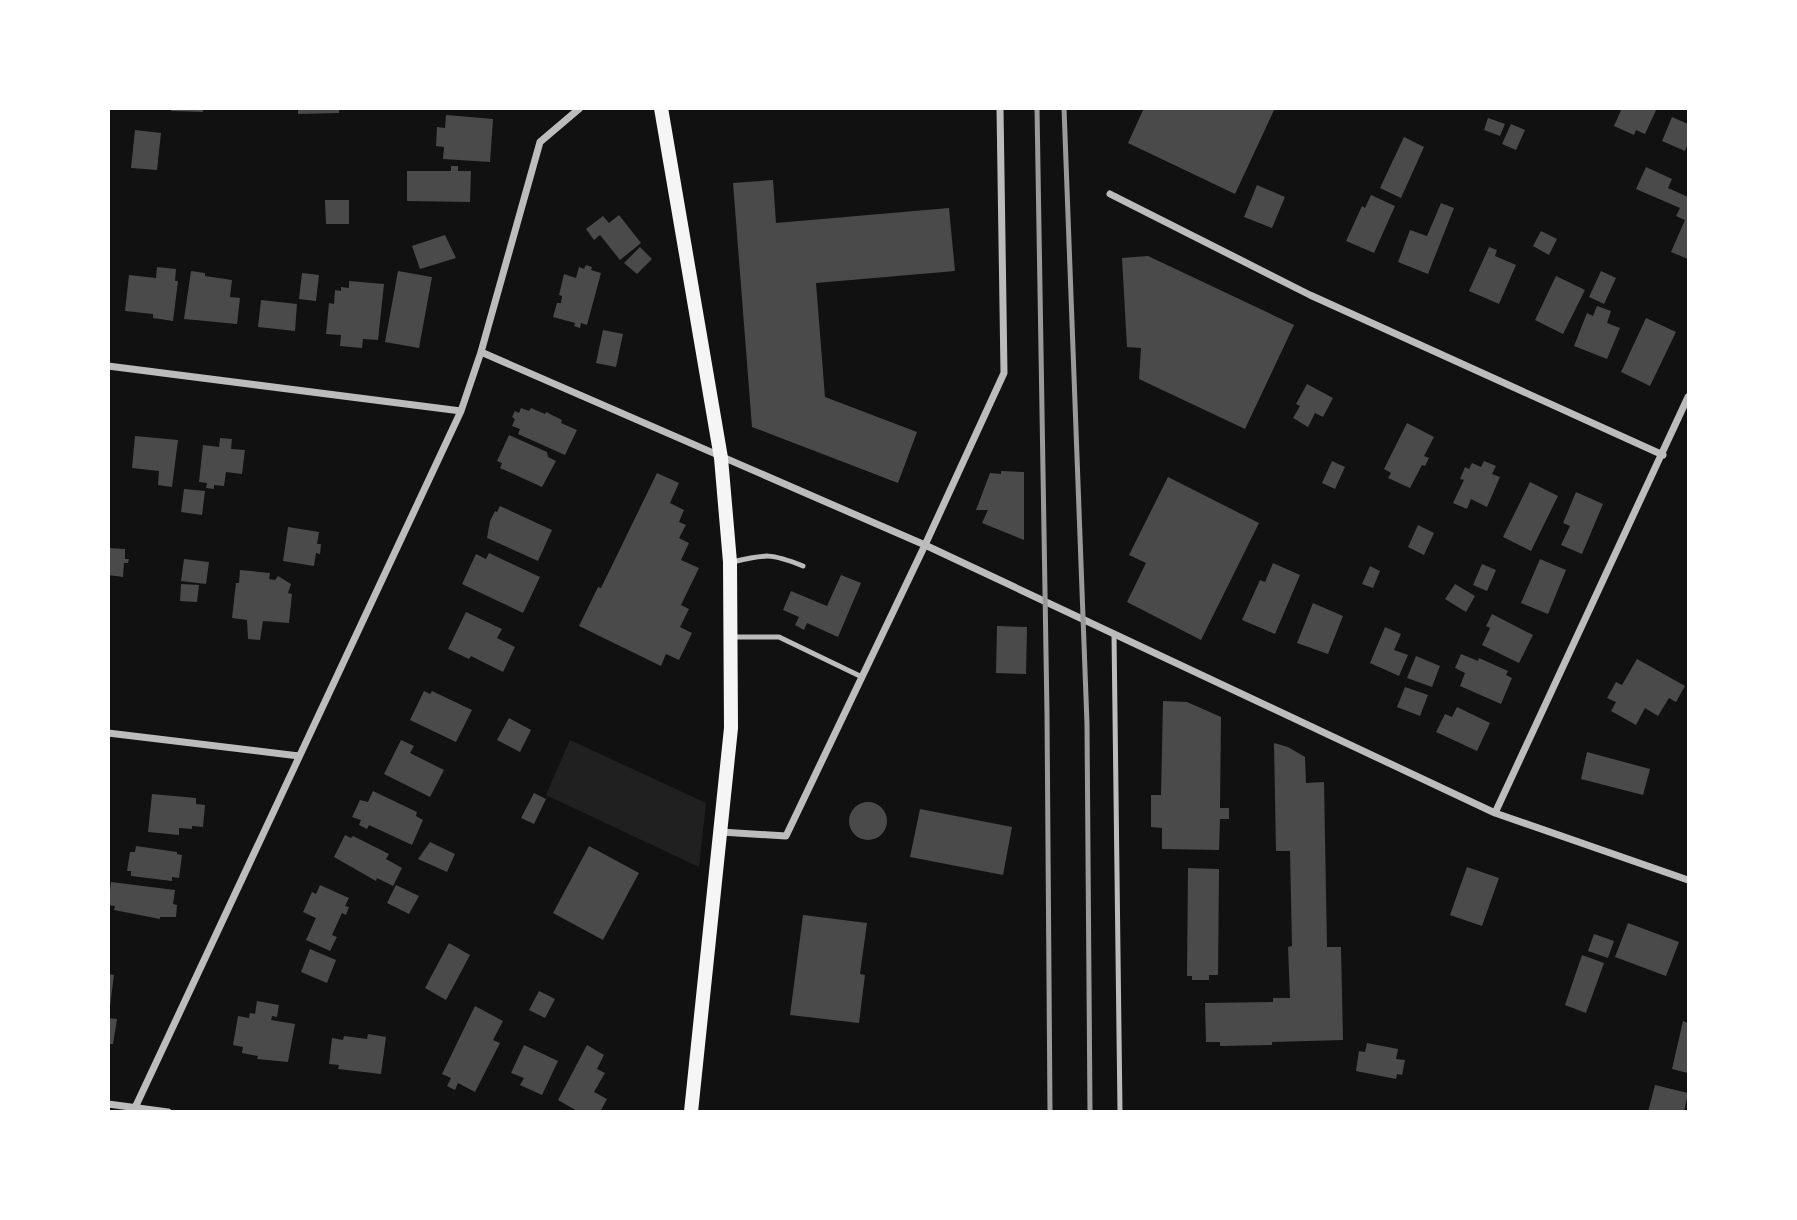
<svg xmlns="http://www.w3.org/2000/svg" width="1797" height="1220" font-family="'Roboto Condensed',sans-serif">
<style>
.green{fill:#202020}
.building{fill:#4a4a4a}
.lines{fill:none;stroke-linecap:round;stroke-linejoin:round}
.service{stroke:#bcbcbc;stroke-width:5}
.minor{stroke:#bcbcbc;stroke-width:7}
.secondary{stroke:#f5f5f5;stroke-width:14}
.rail{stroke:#9a9a9a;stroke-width:5}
</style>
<rect width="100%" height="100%" fill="#111"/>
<path class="green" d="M 570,740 L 706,803 L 699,867 L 546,795 Z"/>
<path class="building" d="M 171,108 L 203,108 L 203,112 L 171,111 Z
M 298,108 L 339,108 L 339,113 L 298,114 Z
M 1144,108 L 1275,108 L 1235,194 L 1128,143 Z
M 1622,108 L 1657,108 L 1645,134 L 1636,130 L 1634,135 L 1614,126 Z
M 446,115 L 493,119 L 490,162 L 443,159 L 444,147 L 436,146 L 437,127 L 445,128 Z
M 1672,117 L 1688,124 L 1688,144 L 1685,151 L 1662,141 Z
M 1488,118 L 1505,124 L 1500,136 L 1484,130 Z
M 1511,124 L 1525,130 L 1516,150 L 1502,144 Z
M 135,130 L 161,133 L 157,170 L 131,168 Z
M 1404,137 L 1424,147 L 1401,198 L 1380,188 Z
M 451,166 L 458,166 L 458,171 L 471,171 L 470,202 L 407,201 L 407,171 L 451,171 Z
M 1646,167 L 1672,179 L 1668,188 L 1688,197 L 1688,259 L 1671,252 L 1685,220 L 1676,216 L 1680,208 L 1636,189 Z
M 773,180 L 776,223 L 949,208 L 955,271 L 816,283 L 825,397 L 917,432 L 898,483 L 752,427 L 733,183 Z
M 1257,185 L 1285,197 L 1272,228 L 1244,217 Z
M 1371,195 L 1395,206 L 1374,253 L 1346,241 L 1362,206 L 1365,208 Z
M 325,200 L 349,200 L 349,224 L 326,224 Z
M 1441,203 L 1454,208 L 1428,274 L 1398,262 L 1410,230 L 1427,236 Z
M 619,215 L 641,243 L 620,260 L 600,235 L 594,240 L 586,229 L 603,216 L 609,223 Z
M 1541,231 L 1557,239 L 1549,255 L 1533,246 Z
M 445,235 L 456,258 L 420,269 L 412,246 Z
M 640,247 L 652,259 L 637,274 L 624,263 Z
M 1489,247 L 1497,250 L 1495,256 L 1516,265 L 1499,304 L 1469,291 Z
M 1148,256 L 1294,325 L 1245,429 L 1139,379 L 1141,348 L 1127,347 L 1122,258 Z
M 586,265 L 592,267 L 591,270 L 601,273 L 587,325 L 581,323 L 580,328 L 574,326 L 575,323 L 553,317 L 557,303 L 561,303 L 562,296 L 559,295 L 564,274 L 576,278 L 579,267 L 584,269 Z
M 157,267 L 176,269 L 175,281 L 178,281 L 173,321 L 153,318 L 153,314 L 125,311 L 129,275 L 156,278 Z
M 191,271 L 205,273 L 205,276 L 232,280 L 230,297 L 240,298 L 237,324 L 184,319 Z
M 398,271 L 432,277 L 419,348 L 385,342 Z
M 1601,271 L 1616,278 L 1604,304 L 1589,297 Z
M 302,273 L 319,275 L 316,301 L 299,299 Z
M 1556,276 L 1585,290 L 1563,334 L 1535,320 Z
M 349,281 L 384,284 L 378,340 L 363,339 L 362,348 L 340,346 L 341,335 L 326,334 L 329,303 L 334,304 L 335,290 L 341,291 L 341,287 L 349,288 Z
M 261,300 L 297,304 L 295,331 L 258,327 Z
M 1597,306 L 1611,311 L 1607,323 L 1620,328 L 1607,359 L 1574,346 L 1587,313 L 1593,316 Z
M 1646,318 L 1676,332 L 1650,386 L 1621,372 Z
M 603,330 L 623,334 L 616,367 L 596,363 Z
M 1307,384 L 1333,398 L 1323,417 L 1315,413 L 1308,427 L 1293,418 L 1300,406 L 1296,404 Z
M 521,408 L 529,411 L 531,408 L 545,414 L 546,412 L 562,420 L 561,423 L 577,430 L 565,455 L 518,434 L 520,429 L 512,426 L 515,419 L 512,417 L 515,411 L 519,413 Z
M 1407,423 L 1434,437 L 1424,456 L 1429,458 L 1425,466 L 1422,465 L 1410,488 L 1388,478 L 1391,473 L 1384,469 Z
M 509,435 L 547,452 L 548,457 L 556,461 L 542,487 L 500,468 L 502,463 L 497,461 Z
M 135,436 L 178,440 L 172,487 L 158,485 L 159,471 L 132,468 Z
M 220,438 L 232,439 L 231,449 L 245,450 L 242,474 L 226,472 L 224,486 L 214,485 L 214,489 L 206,488 L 207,483 L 199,482 L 203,445 L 219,447 Z
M 1332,461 L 1345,467 L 1335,489 L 1322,483 Z
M 1484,461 L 1496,466 L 1492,474 L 1500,477 L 1487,507 L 1471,499 L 1467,509 L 1453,503 L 1464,480 L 1460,479 L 1465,467 L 1469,469 L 1472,463 L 1481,467 Z
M 1001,471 L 1024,472 L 1024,540 L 982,523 L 988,510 L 976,510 L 990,473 L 1001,474 Z
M 657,473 L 679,483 L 670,503 L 684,510 L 679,522 L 686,525 L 679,538 L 689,543 L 681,560 L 699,568 L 681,605 L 689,609 L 680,627 L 692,633 L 679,660 L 666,654 L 661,666 L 579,626 L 598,587 L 601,588 Z
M 1168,477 L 1259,523 L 1201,640 L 1127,602 L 1146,563 L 1129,555 Z
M 1530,482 L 1558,496 L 1531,551 L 1503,537 Z
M 184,489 L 205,491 L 202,515 L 181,512 Z
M 1576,492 L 1603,504 L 1582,554 L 1561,545 L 1570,526 L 1563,523 Z
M 500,506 L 552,530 L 538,561 L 487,538 L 490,521 L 495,511 L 497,512 Z
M 1418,525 L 1434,533 L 1424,555 L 1408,547 Z
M 288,527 L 319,532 L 317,544 L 321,544 L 320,554 L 316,553 L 314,566 L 283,561 Z
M 108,548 L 125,549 L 125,559 L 129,559 L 128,563 L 124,563 L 123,577 L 108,575 Z
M 489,553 L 540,577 L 523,613 L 462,584 L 476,554 L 486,559 Z
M 184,559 L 209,562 L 206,584 L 181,581 Z
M 1540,559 L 1566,570 L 1548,614 L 1521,603 Z
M 1273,563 L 1300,575 L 1275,634 L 1242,620 L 1260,580 L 1265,582 Z
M 1482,564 L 1496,570 L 1487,591 L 1473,585 Z
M 1370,566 L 1380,571 L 1373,588 L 1362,584 Z
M 240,570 L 270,573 L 269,579 L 275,580 L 278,576 L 291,584 L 288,593 L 292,594 L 289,623 L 263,621 L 260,640 L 248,639 L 247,620 L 232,618 L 236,583 L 239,583 Z
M 841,575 L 861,583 L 838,637 L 807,623 L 804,630 L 795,625 L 799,617 L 783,610 L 791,591 L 827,606 Z
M 181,584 L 199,585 L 197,602 L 180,601 Z
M 1455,584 L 1475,596 L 1466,612 L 1445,599 Z
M 1313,603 L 1343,616 L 1328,654 L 1297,643 Z
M 466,612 L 502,629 L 497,638 L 515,647 L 503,672 L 471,656 L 469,659 L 448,649 Z
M 1492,614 L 1533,635 L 1519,663 L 1482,645 L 1490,628 L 1486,626 Z
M 997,626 L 1027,627 L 1026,674 L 996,673 Z
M 1385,627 L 1401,634 L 1394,650 L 1408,655 L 1399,676 L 1370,663 Z
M 1461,654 L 1478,661 L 1479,658 L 1508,671 L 1506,675 L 1512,678 L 1501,704 L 1460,686 L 1465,673 L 1455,668 Z
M 1416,656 L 1440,666 L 1432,687 L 1407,678 Z
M 1637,659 L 1685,686 L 1676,702 L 1669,698 L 1658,716 L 1645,708 L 1636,725 L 1611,711 L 1616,702 L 1607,698 L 1616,682 L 1622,685 Z
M 1405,687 L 1428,695 L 1420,716 L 1397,707 Z
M 424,691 L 430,694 L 432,691 L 472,710 L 456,742 L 410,720 Z
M 1163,701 L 1187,702 L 1221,717 L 1220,808 L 1229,808 L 1229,819 L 1220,819 L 1219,850 L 1162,849 L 1162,828 L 1151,827 L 1151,795 L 1161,795 Z
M 1457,707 L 1490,723 L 1477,751 L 1436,732 L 1445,714 L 1452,717 Z
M 509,718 L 531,730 L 520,752 L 497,740 Z
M 401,740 L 414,746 L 410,753 L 444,770 L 430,797 L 384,774 Z
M 1274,743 L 1288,747 L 1305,757 L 1306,783 L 1324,782 L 1327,947 L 1341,947 L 1343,1040 L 1272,1042 L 1272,1045 L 1220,1046 L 1220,1042 L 1206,1042 L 1205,1003 L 1273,1002 L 1273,998 L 1290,998 L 1288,947 L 1292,946 L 1290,851 L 1276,851 Z
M 1587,752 L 1650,769 L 1643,795 L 1581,779 Z
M 373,791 L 417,812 L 416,816 L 423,820 L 412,845 L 369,825 L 367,829 L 359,825 L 361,820 L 352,817 L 360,800 L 368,802 Z
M 534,793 L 546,799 L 534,824 L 521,818 Z
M 152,794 L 196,798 L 196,804 L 205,805 L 203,827 L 192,826 L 192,829 L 179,828 L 179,835 L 148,832 Z
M849 821a19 19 0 1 1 38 0a19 19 0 1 1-38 0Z
M 920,809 L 1012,827 L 1003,875 L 910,857 Z
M 345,835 L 351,838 L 353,836 L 389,854 L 386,859 L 402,868 L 393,886 L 377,878 L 376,881 L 334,857 Z
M 430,842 L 455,854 L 447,872 L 418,859 Z
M 136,846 L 177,852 L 177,854 L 182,855 L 179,878 L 172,877 L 172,881 L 131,876 L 131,871 L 127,871 L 130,852 L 135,852 Z
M 589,846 L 639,873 L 603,940 L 553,913 Z
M 1467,867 L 1499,878 L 1482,926 L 1450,915 Z
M 1188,868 L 1219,869 L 1218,975 L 1209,975 L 1209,980 L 1192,980 L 1192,976 L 1187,976 Z
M 111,882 L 175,890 L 173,904 L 177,905 L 176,917 L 160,917 L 160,919 L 114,910 L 115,906 L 108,905 Z
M 320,885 L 349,898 L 345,906 L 349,907 L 346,915 L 342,913 L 332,935 L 337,937 L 330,951 L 306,940 L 316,918 L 303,912 L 312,892 L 316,894 Z
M 396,885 L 419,896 L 409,914 L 387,903 Z
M 803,915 L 867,923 L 860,974 L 865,975 L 859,1023 L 790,1015 Z
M 1628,923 L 1679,942 L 1666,976 L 1615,957 Z
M 1594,934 L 1614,941 L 1608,958 L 1588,951 Z
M 449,943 L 470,955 L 446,1000 L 425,988 Z
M 310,949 L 336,960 L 327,983 L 301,972 Z
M 1582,955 L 1604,963 L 1586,1013 L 1565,1005 Z
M 108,974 L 114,975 L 110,1006 L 108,1006 Z
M 539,991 L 555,999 L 545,1018 L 529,1010 Z
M 257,1001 L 279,1005 L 277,1017 L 272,1016 L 271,1020 L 295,1024 L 288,1062 L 257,1059 L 258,1056 L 242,1053 L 243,1047 L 233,1045 L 238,1016 L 249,1018 L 250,1013 L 255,1014 Z
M 475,1006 L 503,1021 L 493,1040 L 500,1043 L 475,1092 L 458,1083 L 455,1090 L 447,1086 L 451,1078 L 442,1074 Z
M 108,1018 L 117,1019 L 113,1044 L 108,1044 Z
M 1683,1021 L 1688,1023 L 1688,1073 L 1672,1069 Z
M 368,1034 L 386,1037 L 381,1074 L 338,1069 L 339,1065 L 329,1064 L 332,1038 L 343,1040 L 344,1036 L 367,1039 Z
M 1367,1043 L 1398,1049 L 1396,1059 L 1405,1060 L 1402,1075 L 1397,1074 L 1396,1079 L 1356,1071 L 1359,1051 L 1365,1052 Z
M 524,1045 L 558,1061 L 542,1095 L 520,1085 L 524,1078 L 511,1073 Z
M 587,1045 L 604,1055 L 597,1069 L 605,1073 L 594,1092 L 607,1099 L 600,1112 L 579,1112 L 558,1100 Z
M 1655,1085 L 1688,1093 L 1684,1112 L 1648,1112 Z"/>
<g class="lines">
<path class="service" d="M 732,562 C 766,554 771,553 803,566
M 1114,634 L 1120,1112
M 731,637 L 779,637 L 862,677"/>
<path class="minor" d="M 1110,194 L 1310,295 L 1663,455
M 481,352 L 925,545 L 1495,813 L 1688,880
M 108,366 L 461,411
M 108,733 L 299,756
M 1495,813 L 1688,397
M 721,832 L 786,836 L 925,545 L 1004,373 L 1000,108
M 108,1104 L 168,1112
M 133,1112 L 461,411 L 481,352 L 540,142 L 580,108"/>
<path class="secondary" d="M 661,108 L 721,458 L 730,562 L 731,728 L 691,1112"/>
<path class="rail" d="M 1037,108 L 1047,713 L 1050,1112
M 1064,108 L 1087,724 L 1090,1112"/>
</g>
<rect width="1797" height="1220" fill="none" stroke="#ffffff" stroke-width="220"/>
</svg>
